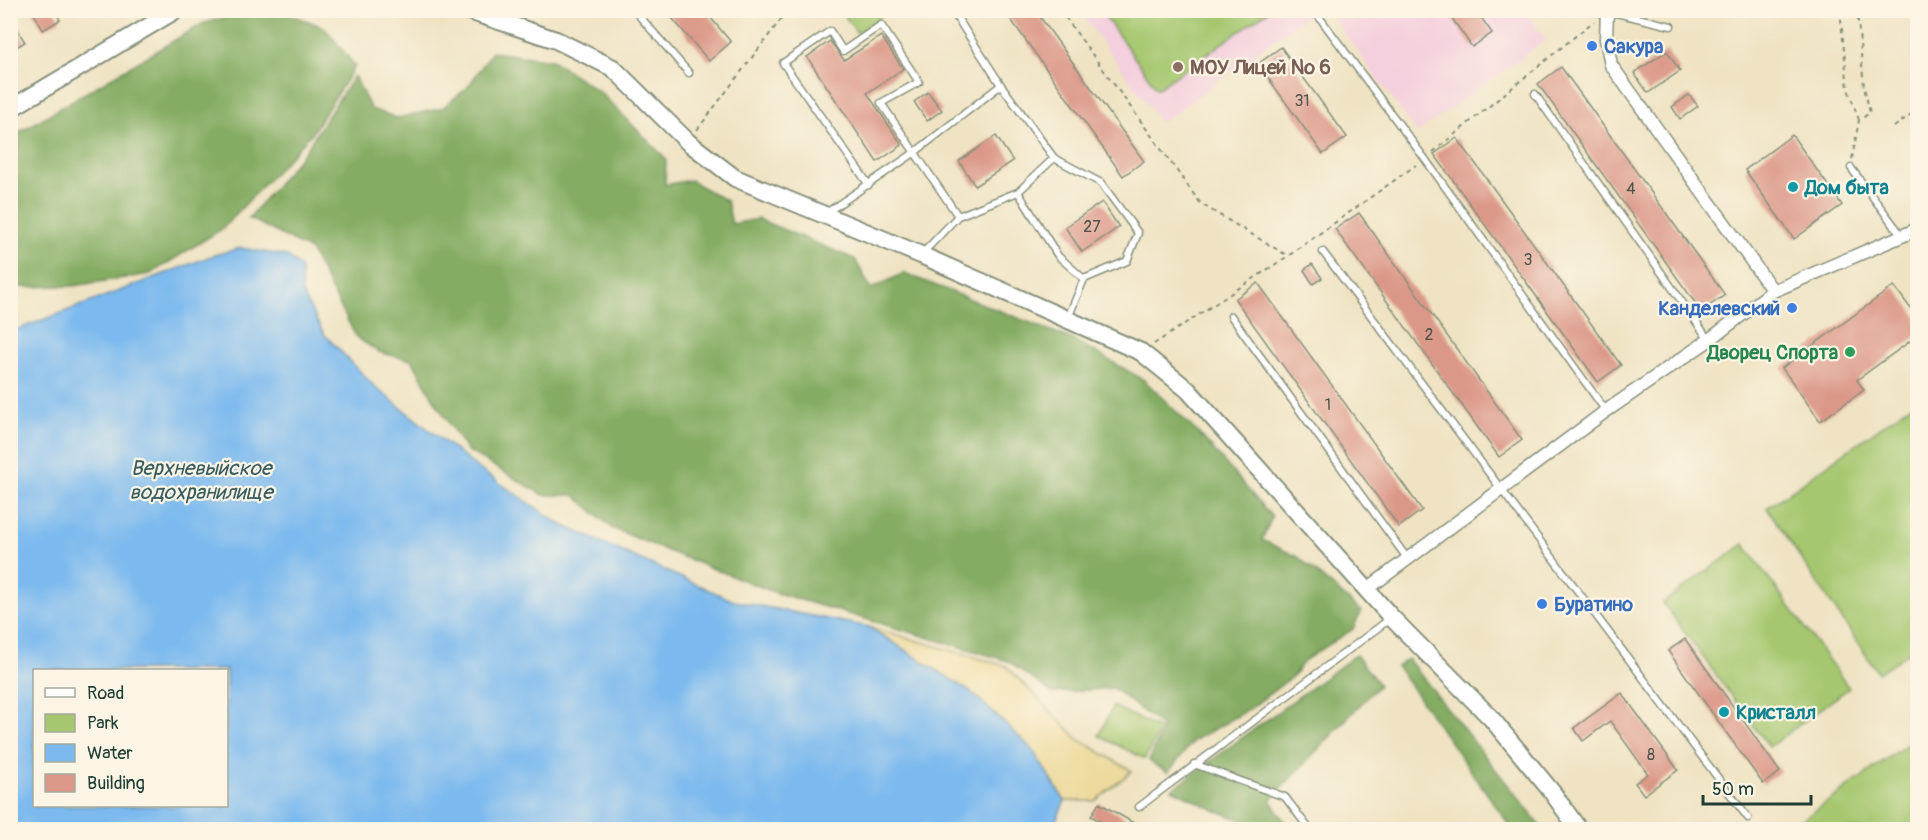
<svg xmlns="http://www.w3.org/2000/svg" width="1928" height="840" font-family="Pangolin,sans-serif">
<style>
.built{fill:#f4cfdd}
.green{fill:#a6c76f;stroke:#628252;stroke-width:1.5}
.forest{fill:#84ac62;stroke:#52744b;stroke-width:1.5}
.sand{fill:#eeda9e;stroke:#868c69;stroke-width:1.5}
.water{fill:#7cb9ee;stroke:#4e7b91;stroke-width:1.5;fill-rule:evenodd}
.building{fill:#db9888}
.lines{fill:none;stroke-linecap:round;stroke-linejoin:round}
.service-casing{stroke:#87907c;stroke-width:9}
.minor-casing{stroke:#87907c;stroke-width:15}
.tertiary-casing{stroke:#87907c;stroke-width:20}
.path{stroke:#87907c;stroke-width:2;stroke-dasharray:4.5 4.5;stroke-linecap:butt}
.service{stroke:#fff;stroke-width:6}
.minor{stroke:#fff;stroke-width:12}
.tertiary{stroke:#fff;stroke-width:16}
.shop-dot{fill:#3f7fe0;stroke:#fcf5e5;stroke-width:2}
.education-dot{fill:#8d6e63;stroke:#fcf5e5;stroke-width:2}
.culture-dot{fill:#0f9aa8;stroke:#fcf5e5;stroke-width:2}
.leisure-dot{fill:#2e9e5b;stroke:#fcf5e5;stroke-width:2}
.labels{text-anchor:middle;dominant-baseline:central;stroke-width:4.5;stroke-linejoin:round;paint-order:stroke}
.number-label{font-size:16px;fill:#4e5449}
.shop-label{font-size:20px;font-weight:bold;fill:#366cbe;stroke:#fcf5e5;text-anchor:start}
.education-label{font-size:20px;font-weight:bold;fill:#785e54;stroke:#fcf5e5;text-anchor:start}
.culture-label{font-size:20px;font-weight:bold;fill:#0d838f;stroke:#fcf5e5;text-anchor:start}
.leisure-label{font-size:20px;font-weight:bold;fill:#27864d;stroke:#fcf5e5;text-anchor:end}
.water-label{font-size:21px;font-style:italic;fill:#365c62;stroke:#fcf5e5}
</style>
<rect width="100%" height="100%" fill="#fcf5e5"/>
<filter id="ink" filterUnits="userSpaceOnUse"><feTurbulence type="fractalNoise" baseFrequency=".0167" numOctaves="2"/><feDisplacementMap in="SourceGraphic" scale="12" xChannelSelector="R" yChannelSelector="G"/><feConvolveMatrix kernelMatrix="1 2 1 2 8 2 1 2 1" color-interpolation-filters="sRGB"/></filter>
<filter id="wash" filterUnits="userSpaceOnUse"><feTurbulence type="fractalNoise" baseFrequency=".008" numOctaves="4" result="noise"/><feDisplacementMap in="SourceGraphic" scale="24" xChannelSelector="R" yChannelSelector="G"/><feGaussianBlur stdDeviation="1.35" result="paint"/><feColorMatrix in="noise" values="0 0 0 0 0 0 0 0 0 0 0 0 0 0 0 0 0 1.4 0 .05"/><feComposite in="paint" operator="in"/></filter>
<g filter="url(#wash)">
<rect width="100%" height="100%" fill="#efe3c3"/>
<path class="built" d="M 1079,11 L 1313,11 L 1161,123 Z
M 1328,11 L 1525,11 L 1546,40 L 1417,133 Z"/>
<path class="green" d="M 841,11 L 884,11 L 886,13 L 857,33 Z
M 1147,11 L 1148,12 L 1268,11 L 1157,89 L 1101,11 Z
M 1917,401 L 1917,647 L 1878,673 L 1767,508 Z
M 1744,544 L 1849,688 L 1769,747 L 1663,603 Z
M 1113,706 L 1160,729 L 1145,759 L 1099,736 Z
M 1917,737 L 1917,829 L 1790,829 Z"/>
<path class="forest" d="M 246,11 L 281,11 L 324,27 L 355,66 L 312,133 L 222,229 L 150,274 L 73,286 L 17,287 L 11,293 L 11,137 L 202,24 Z
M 492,52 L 552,60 L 601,93 L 666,159 L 665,185 L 690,180 L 727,201 L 732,224 L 758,219 L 855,259 L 871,289 L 904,273 L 1074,340 L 1144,380 L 1204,439 L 1272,517 L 1262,540 L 1298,557 L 1361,611 L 1353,629 L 1305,660 L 1293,676 L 1248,710 L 1193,741 L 1168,773 L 1149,761 L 1163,727 L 1113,688 L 1052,693 L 1008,661 L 774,592 L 680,556 L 612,528 L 574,495 L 543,495 L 466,450 L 433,398 L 412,360 L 381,353 L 357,338 L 310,250 L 249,218 L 305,151 L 354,76 L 371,109 L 397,118 L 442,108 L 467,88 Z
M 1356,655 L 1379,685 L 1270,800 L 1290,829 L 1265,829 L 1217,811 L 1172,789 Z
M 1408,659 L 1543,829 L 1512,829 L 1397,667 Z"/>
<path class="sand" d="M 869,627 L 1006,666 L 1078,739 L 1132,771 L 1095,801 L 1065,801 L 1031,748 L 971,692 Z"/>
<path class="water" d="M 241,248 L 287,256 L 301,268 L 302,293 L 324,334 L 376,388 L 479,469 L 562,525 L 734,601 L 869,627 L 971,692 L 1031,748 L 1065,801 L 1052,829 L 11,829 L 11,332 L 214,255 ZM 34,670 L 226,670 L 226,806 L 34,806 Z"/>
<g id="blocks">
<path class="building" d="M 32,10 L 55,10 L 60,20 L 43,30 Z
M 665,10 L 704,10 L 731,42 L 709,61 Z
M 1004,10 L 1035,10 L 1144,161 L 1123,176 Z
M 1446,10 L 1476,10 L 1492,33 L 1472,47 Z
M 10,18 L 25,42 L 10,51 Z
M 881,36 L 903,69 L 867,93 L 902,145 L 877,162 L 807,57 L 830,41 L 844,60 Z
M 1281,47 L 1347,137 L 1323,154 L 1258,64 Z
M 1667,51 L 1680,71 L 1648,93 L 1634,73 Z
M 1561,67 L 1725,295 L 1701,311 L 1538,84 Z
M 928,92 L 942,110 L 927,121 L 914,102 Z
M 1689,95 L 1698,106 L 1680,119 L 1672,107 Z
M 1792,135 L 1842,205 L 1794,239 L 1745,170 Z
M 996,136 L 1013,161 L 975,186 L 959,161 Z
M 1457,138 L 1621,365 L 1598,382 L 1434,154 Z
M 1102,202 L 1119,227 L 1082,252 L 1065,227 Z
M 1359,213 L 1522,440 L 1499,457 L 1335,229 Z
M 1312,264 L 1322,278 L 1313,284 L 1304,270 Z
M 1258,283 L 1422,510 L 1399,527 L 1235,299 Z
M 1894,286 L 1917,317 L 1917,336 L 1857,380 L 1864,390 L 1820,421 L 1782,368 Z
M 1685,639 L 1780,772 L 1763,784 L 1668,651 Z
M 1622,693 L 1678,770 L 1644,795 L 1635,783 L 1648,774 L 1610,721 L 1583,741 L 1574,728 Z
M 1099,803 L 1146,830 L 1116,830 L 1091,816 Z"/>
</g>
</g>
<g filter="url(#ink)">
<use href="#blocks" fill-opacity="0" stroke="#87907c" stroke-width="1.5"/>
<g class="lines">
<g class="service-casing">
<path id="service" d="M 634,10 L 689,73
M 952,10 L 1001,85 L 1054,158 L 1101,183 L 1138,233 L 1127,261 L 1084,279 L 1068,318
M 1314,10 L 1425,159 L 1606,411
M 1608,11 L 1671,26
M 1535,94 L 1709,340
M 1054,158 L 1018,192 L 1058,256 L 1084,279
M 1851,168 L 1902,236
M 869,185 L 783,63 L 830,31 L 843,51 L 881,25 L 919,82 L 881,103 L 958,216
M 826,213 L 914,153 L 1001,85
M 1323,252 L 1748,818
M 921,255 L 958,216 L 1018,192
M 1231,316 L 1407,558
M 1194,764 L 1285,797 L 1310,830
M 1139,807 L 1391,618"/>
</g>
<g class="minor-casing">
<path id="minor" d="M 1773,291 L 1918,229
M 1366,590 L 1606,411 L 1709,340 L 1773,291 L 1611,65 L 1606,39 L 1607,10"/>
</g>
<g class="tertiary-casing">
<path id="tertiary" d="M 466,10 L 556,40 L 613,68 L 688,142 L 735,178 L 921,255 L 1141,352 L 1188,390 L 1392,618 L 1491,718 L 1552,792 L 1579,830
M 10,109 L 176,10"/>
</g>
<path class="path" d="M 1060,10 L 1201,204 L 1288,256
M 1840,10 L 1848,89 L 1859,120
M 1894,127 L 1918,109
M 697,130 L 788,10
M 1433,152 L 1594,21
M 1852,159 L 1859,120 L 1870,113 L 1864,87 L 1857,10
M 1154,344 L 1288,256 L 1416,165"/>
<use href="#service" class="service"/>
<use href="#minor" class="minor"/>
<use href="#tertiary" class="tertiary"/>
</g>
</g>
<g class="shop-dot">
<circle cx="1592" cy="46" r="6"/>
<circle cx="1792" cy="308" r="6"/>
<circle cx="1542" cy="604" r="6"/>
</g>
<circle class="education-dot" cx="1178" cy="67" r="6"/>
<g class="culture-dot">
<circle cx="1793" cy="187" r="6"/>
<circle cx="1724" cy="712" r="6"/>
</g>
<circle class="leisure-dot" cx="1850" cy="352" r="6"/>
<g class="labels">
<g class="number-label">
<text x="1302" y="101">31</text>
<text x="1631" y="189">4</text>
<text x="1092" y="227">27</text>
<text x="1528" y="260">3</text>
<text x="1429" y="335">2</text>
<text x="1328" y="405">1</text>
<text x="1651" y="755">8</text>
</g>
<g class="shop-label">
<text x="1604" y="46">Сакура</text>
<text x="1780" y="308" text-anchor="end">Канделевский</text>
<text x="1554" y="604">Буратино</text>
</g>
<g class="education-label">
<text x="1190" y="67">МОУ Лицей № 6</text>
</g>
<g class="culture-label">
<text x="1805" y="187">Дом быта</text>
<text x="1736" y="712">Кристалл</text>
</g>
<g class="leisure-label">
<text x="1838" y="352">Дворец Спорта</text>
</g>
<g class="water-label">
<text x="201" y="468">Верхневыйское<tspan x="201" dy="24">водохранилище</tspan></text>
</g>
</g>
<rect width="1928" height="840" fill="none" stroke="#fcf5e5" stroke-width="36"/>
<rect x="33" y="669" width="195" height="138" fill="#fcf5e5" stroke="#a4ab9e" stroke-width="1.5"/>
<rect x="45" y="688" width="30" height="9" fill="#ffffff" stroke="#a4ab9e" stroke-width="1.5"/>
<text x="87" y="699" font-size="18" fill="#1f3d34">Road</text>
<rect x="45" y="714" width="30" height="18" fill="#a6c76f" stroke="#a4ab9e" stroke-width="1.5"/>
<text x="87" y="729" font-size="18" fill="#1f3d34">Park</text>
<rect x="45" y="744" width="30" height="18" fill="#7cb9ee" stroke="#a4ab9e" stroke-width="1.5"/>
<text x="87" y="759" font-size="18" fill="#1f3d34">Water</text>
<rect x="45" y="774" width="30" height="18" fill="#db9888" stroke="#a4ab9e" stroke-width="1.5"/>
<text x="87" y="789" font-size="18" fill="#1f3d34">Building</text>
<path d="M1703 795v9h108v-9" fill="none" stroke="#1f3d34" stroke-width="3"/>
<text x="1712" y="795" font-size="18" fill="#1f3d34" stroke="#fcf5e5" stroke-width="4.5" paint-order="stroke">50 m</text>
</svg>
